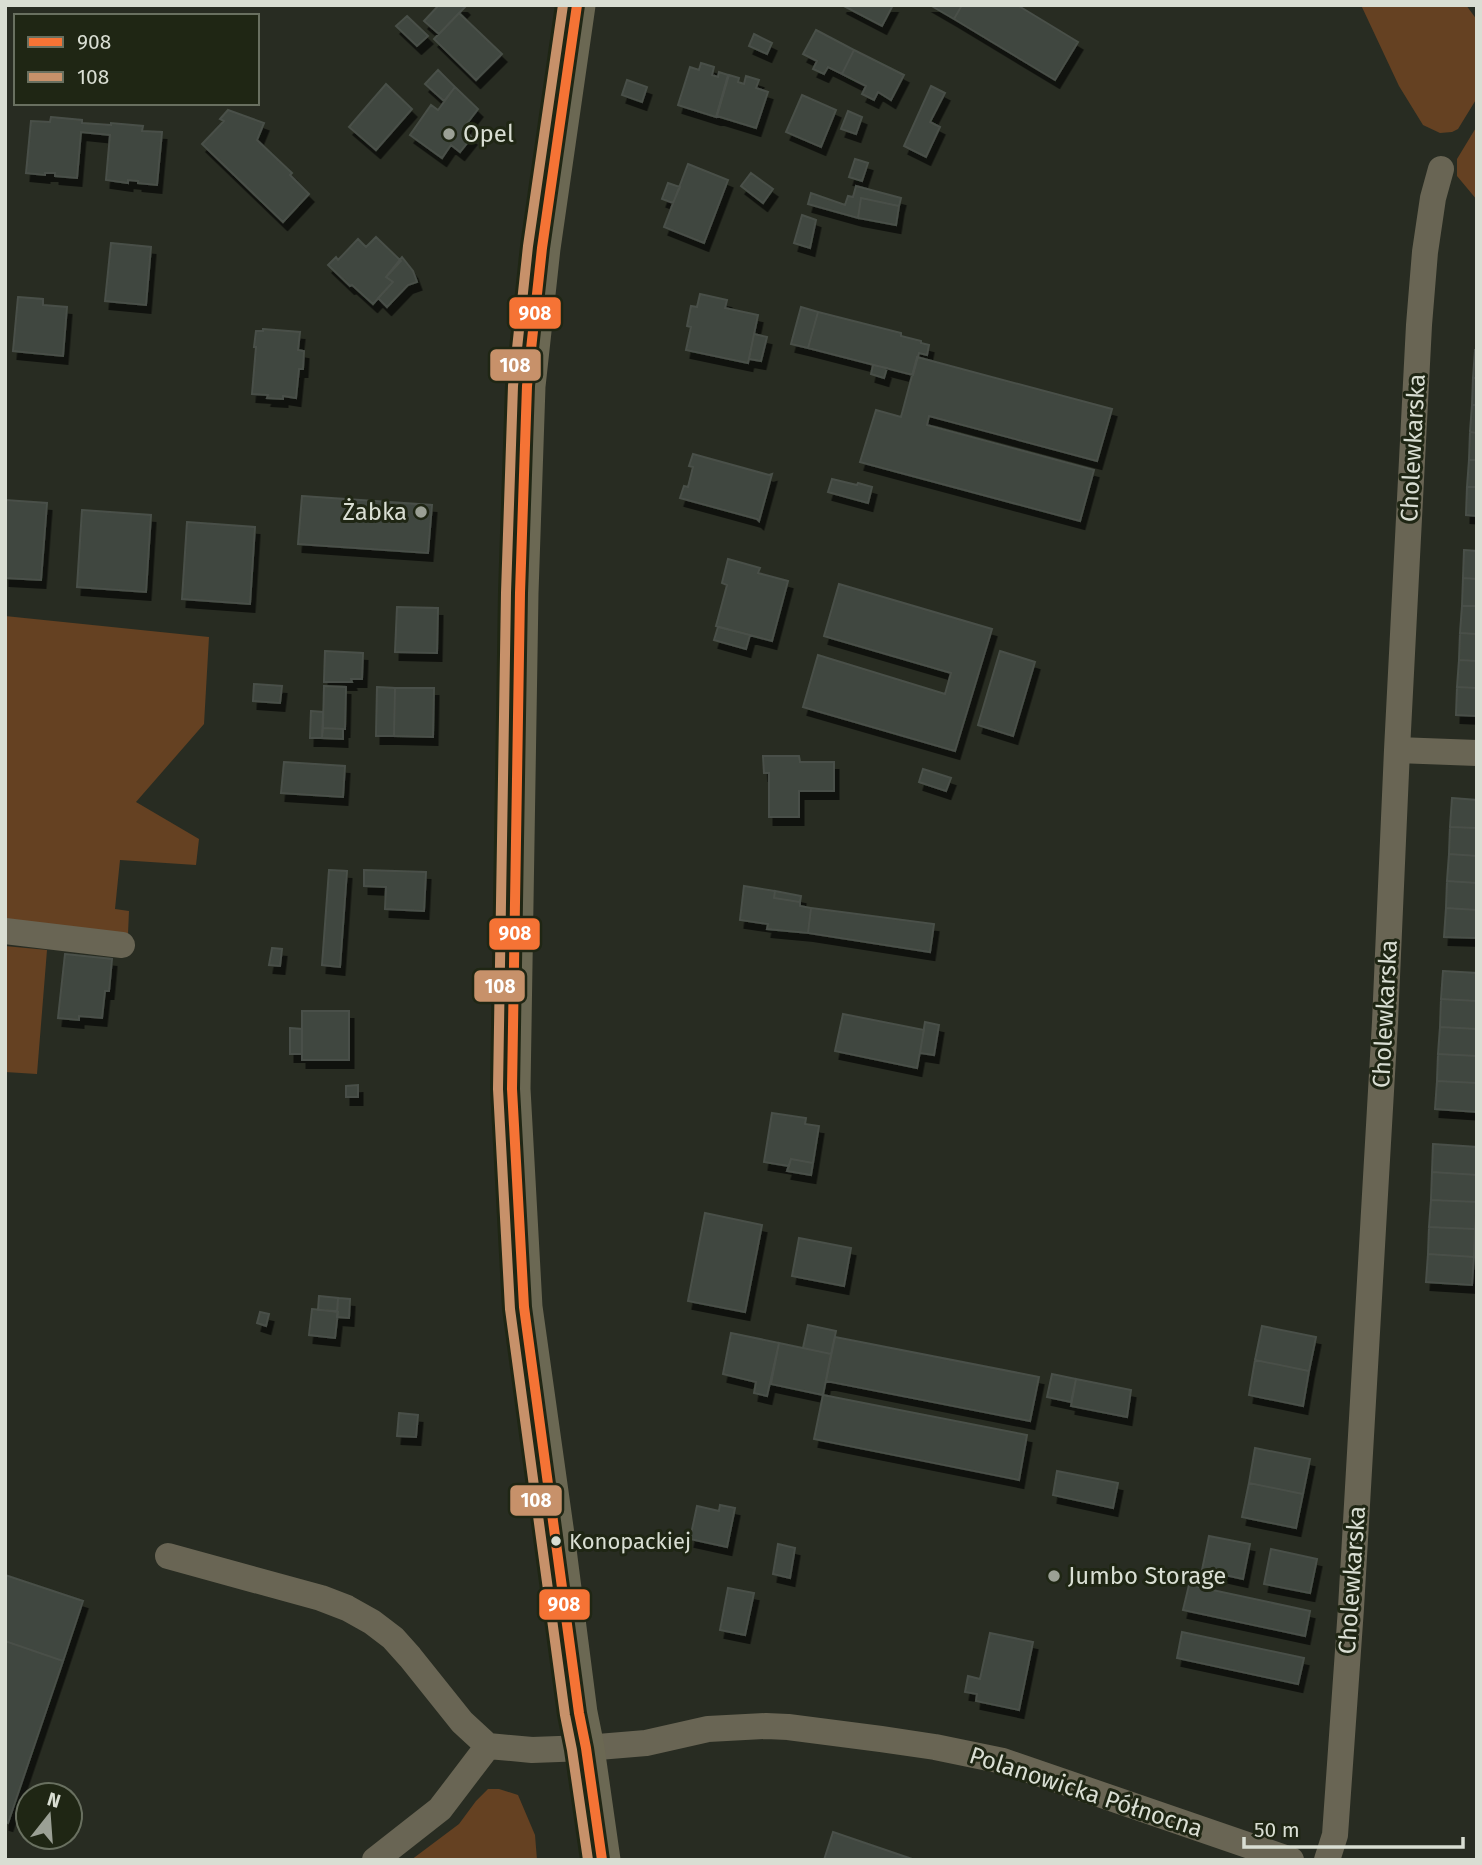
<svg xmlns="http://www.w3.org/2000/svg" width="1482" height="1865" font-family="'Fira Sans',sans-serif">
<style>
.green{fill:#654122}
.building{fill:#40463f;stroke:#495048;stroke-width:2;filter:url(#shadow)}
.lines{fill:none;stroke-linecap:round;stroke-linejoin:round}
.minor{stroke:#696554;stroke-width:26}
.secondary{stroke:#6b6853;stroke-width:37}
.bus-1-casing{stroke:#1f2614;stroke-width:16}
.bus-2-casing{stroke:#1f2614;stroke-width:16}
.bus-1{stroke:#f57335;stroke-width:10}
.bus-2{stroke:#c7916a;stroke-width:10}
.poi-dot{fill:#9ba095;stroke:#1f2614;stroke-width:2.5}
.bus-dot{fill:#d9ded3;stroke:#1f2614;stroke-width:2.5}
.labels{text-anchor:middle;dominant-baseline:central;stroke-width:6;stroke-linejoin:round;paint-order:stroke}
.bus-label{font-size:22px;fill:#d9ded3;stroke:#1f2614;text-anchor:start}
.poi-label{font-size:24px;fill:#d9ded3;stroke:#1f2614;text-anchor:start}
.street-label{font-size:24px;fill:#d9ded3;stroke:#1f2614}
.line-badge{stroke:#1f2614;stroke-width:2.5}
.badge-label{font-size:19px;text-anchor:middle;font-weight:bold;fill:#fff}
</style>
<defs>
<filter id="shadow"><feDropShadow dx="4.5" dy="8" stdDeviation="0" flood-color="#0009"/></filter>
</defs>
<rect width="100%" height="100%" fill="#282c22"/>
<path class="green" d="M 1361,5 L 1466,5 L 1477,20 L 1477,98 L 1458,129 L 1452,132 L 1440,133 L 1423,125 L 1399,86 Z
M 1477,126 L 1477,200 L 1457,176 L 1457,159 Z
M 5,616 L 209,637 L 204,724 L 136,802 L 199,839 L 196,865 L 120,860 L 115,909 L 129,911 L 128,934 L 5,924 Z
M 5,946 L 47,950 L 37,1074 L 5,1072 Z
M 488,1789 L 499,1789 L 518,1795 L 535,1835 L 537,1860 L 411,1860 L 459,1824 L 476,1801 Z"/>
<path class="building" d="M 439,5 L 463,5 L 465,7 L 439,34 L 424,21 Z
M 842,5 L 893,5 L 882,26 Z
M 930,5 L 962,5 L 954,19 Z
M 962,5 L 1017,5 L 1078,42 L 1055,80 L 954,19 Z
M 459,13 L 502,54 L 476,80 L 434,39 Z
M 407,16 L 428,36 L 417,46 L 396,26 Z
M 816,30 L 854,50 L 842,74 L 828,67 L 824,74 L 813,69 L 817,61 L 803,54 Z
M 754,34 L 772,43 L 767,54 L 749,46 Z
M 854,50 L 904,75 L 891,100 L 878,92 L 874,100 L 862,94 L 866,86 L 842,74 Z
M 701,63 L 714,67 L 712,75 L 718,77 L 719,72 L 728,75 L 716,117 L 678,105 L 690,67 L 699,70 Z
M 438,70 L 455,87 L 444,101 L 425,84 Z
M 729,75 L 739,78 L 738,82 L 744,84 L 746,76 L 759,80 L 756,88 L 768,92 L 756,128 L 717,116 Z
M 627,80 L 647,87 L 642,102 L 622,95 Z
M 386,84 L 412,109 L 376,150 L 349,127 Z
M 931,86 L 945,93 L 930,122 L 940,127 L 926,157 L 904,146 Z
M 455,87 L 478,109 L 462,130 L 472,137 L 460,152 L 451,145 L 442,158 L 410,135 L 431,105 L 438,110 Z
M 802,95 L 836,110 L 821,147 L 786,132 Z
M 228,110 L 264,123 L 257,140 L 292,173 L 290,175 L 309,194 L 283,222 L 202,144 L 224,121 L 220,119 Z
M 848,111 L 862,117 L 856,134 L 841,129 Z
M 51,117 L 82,120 L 82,123 L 111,125 L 111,123 L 143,126 L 142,131 L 162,132 L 157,185 L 138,183 L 138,181 L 128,180 L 128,183 L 106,180 L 110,135 L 81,132 L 77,178 L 55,176 L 55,173 L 45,173 L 45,175 L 26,173 L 31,121 L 50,122 Z
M 855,159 L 868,163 L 862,181 L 849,177 Z
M 688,164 L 728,180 L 704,243 L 664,227 Z
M 751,173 L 773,189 L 763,203 L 741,186 Z
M 668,183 L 680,187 L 673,203 L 662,199 Z
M 856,186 L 901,198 L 899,206 L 861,198 L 858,218 L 808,204 L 811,193 L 845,205 L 848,196 L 853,197 Z
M 861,198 L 899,206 L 896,225 L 858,218 Z
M 802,215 L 816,220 L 810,248 L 794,243 Z
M 376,237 L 401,261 L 386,277 L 393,282 L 373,304 L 352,285 L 350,286 L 328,265 L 336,257 L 338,260 L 358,239 L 366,247 Z
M 111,243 L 151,247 L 146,305 L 105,301 Z
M 402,257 L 413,271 L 417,282 L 408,285 L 387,307 L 378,298 L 393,282 L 386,277 Z
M 700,294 L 727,300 L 725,308 L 758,315 L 748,363 L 686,350 L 691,327 L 687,326 L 691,306 L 697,307 Z
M 18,297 L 43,299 L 43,305 L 67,307 L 63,356 L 13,351 Z
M 801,307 L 818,312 L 808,348 L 791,344 Z
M 818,312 L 901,333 L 901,336 L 921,341 L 921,343 L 929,345 L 927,355 L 919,353 L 913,375 L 808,348 Z
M 263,329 L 300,332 L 298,350 L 304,351 L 303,369 L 299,369 L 296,398 L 283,396 L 283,399 L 267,398 L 268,395 L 252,394 L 256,347 L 254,347 L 256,331 L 263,331 Z
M 754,334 L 767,337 L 761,361 L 749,359 Z
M 1475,350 L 1477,350 L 1477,378 L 1473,378 Z
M 917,357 L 1112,409 L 1097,461 L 929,416 L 927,425 L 1094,470 L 1080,521 L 860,462 L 876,410 L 901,417 Z
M 873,365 L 887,368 L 884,378 L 871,374 Z
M 1473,378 L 1477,378 L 1477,405 L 1472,405 Z
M 1472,405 L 1477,405 L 1477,433 L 1470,432 Z
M 1470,432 L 1477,433 L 1477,460 L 1469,460 Z
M 693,454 L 769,475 L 772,474 L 759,521 L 757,519 L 680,498 L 684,486 L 688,487 L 693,467 L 689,466 Z
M 1469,460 L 1477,460 L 1477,487 L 1467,487 Z
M 832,479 L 857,485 L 858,483 L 872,487 L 868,503 L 828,492 Z
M 1467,487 L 1477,487 L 1477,516 L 1466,515 Z
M 302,496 L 432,505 L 428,553 L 298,544 Z
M 5,500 L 47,503 L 41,580 L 5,578 Z
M 82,510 L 151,515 L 146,592 L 77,587 Z
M 187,522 L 255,527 L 250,604 L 182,599 Z
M 1464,550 L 1477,551 L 1477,579 L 1463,578 Z
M 728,559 L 760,568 L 758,573 L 788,581 L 772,641 L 716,626 L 727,585 L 722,583 Z
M 1463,578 L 1477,579 L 1477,606 L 1462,606 Z
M 839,584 L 992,629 L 955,751 L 803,707 L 818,655 L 945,694 L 951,673 L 824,636 Z
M 1462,606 L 1477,606 L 1477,634 L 1460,633 Z
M 397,607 L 438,608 L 437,653 L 395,652 Z
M 718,627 L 750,635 L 746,649 L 714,640 Z
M 1460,633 L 1477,634 L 1477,661 L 1459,660 Z
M 325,651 L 363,653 L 362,679 L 351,679 L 352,682 L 324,682 Z
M 1000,651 L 1035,662 L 1013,736 L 978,725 Z
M 1459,660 L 1477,661 L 1477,688 L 1457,687 Z
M 254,684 L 282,686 L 280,703 L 253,701 Z
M 324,686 L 346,687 L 345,729 L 323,728 Z
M 377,687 L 395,688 L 394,736 L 376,736 Z
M 1457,687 L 1477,688 L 1477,716 L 1456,715 Z
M 395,688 L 434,688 L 433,737 L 394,736 Z
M 311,711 L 323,712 L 322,738 L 310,738 Z
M 323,728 L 343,729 L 343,739 L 322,738 Z
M 763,756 L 799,756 L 800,762 L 834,762 L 834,791 L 799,791 L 799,817 L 769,817 L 769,773 L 764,773 Z
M 284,762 L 345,766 L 343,797 L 281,793 Z
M 923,769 L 951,778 L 946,791 L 919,782 Z
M 1452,798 L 1477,800 L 1477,828 L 1450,827 Z
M 1450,827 L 1477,828 L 1477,856 L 1449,854 Z
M 1449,854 L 1477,856 L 1477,883 L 1447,881 Z
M 329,870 L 347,871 L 340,967 L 322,965 Z
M 364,870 L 426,872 L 424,911 L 385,909 L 386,887 L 364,886 Z
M 1447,881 L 1477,883 L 1477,910 L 1446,908 Z
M 744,886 L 775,891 L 774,898 L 800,902 L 800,906 L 811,908 L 808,933 L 767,929 L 768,924 L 740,920 Z
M 775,891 L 801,896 L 800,902 L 774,898 Z
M 811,908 L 934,924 L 930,952 L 808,933 Z
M 1446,908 L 1477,910 L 1477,938 L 1444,937 Z
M 272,948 L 282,949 L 280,966 L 269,965 Z
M 65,954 L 112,959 L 109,991 L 105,991 L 102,1018 L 79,1016 L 79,1020 L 58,1018 Z
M 1443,971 L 1477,973 L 1477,1001 L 1441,999 Z
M 1441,999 L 1477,1001 L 1477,1029 L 1440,1027 Z
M 302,1011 L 349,1011 L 349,1060 L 302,1060 Z
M 843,1014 L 924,1030 L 917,1068 L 835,1051 Z
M 925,1022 L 939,1025 L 934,1055 L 920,1053 Z
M 1440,1027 L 1477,1029 L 1477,1056 L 1438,1054 Z
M 290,1028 L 302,1029 L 302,1054 L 290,1054 Z
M 1438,1054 L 1477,1056 L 1477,1083 L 1437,1081 Z
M 1437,1081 L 1477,1083 L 1477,1112 L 1435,1109 Z
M 358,1085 L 358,1097 L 346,1097 L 346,1086 Z
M 772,1113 L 806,1118 L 805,1124 L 819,1126 L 813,1163 L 791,1159 L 789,1166 L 764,1162 Z
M 1433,1144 L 1477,1147 L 1477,1175 L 1432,1172 Z
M 791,1159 L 813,1163 L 811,1175 L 787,1171 Z
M 1432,1172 L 1477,1175 L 1477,1202 L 1431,1200 Z
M 1431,1200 L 1477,1202 L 1475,1229 L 1429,1227 Z
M 705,1213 L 762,1225 L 745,1312 L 688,1301 Z
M 1429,1227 L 1475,1229 L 1474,1257 L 1428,1254 Z
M 799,1238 L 851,1248 L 844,1286 L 792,1276 Z
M 1428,1254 L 1474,1257 L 1472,1285 L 1426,1282 Z
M 319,1296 L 338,1298 L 337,1311 L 318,1310 Z
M 338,1298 L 350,1299 L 349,1318 L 337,1317 Z
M 312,1309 L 338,1312 L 335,1338 L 309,1335 Z
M 260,1312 L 269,1314 L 266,1326 L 257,1323 Z
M 808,1325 L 836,1331 L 831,1354 L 803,1348 Z
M 1262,1326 L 1316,1337 L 1309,1371 L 1255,1360 Z
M 731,1333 L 779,1343 L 767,1396 L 754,1393 L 756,1382 L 723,1374 Z
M 835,1337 L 1039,1377 L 1030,1421 L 826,1381 Z
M 779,1343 L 831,1354 L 823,1395 L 771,1384 Z
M 1255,1360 L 1309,1371 L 1303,1406 L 1249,1395 Z
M 1052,1374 L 1076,1379 L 1071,1402 L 1047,1397 Z
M 1076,1379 L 1131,1390 L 1127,1417 L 1071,1406 Z
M 823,1395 L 1027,1435 L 1019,1480 L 814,1439 Z
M 399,1413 L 418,1415 L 416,1437 L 397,1436 Z
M 1255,1448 L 1310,1459 L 1303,1494 L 1249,1483 Z
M 1057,1471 L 1118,1483 L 1113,1508 L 1053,1495 Z
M 1249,1483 L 1303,1494 L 1296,1528 L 1242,1517 Z
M 720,1505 L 735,1508 L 727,1547 L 690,1539 L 697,1506 L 719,1511 Z
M 1209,1536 L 1250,1544 L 1243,1579 L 1202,1570 Z
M 778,1544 L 795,1548 L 790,1578 L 773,1574 Z
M 1271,1549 L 1317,1559 L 1310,1593 L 1264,1584 Z
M 5,1575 L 83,1601 L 63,1661 L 5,1641 Z
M 1189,1585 L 1310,1611 L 1305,1636 L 1183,1610 Z
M 728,1588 L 754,1593 L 745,1635 L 720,1630 Z
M 1182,1632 L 1304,1658 L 1298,1684 L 1177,1658 Z
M 990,1633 L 1033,1642 L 1019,1710 L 976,1701 L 977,1694 L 965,1692 L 968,1676 L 980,1679 Z
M 5,1641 L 63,1661 L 8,1823 L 5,1822 Z
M 833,1832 L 915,1860 L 824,1860 Z"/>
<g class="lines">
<path class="minor" d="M 1397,750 L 1477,753
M 5,931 L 122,945
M 168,1556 L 321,1598 L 347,1608 L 372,1622 L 393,1638 L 410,1657 L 462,1722 L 488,1746
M 488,1746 L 532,1750 L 586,1748 L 646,1743 L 708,1729 L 766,1726 L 788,1727 L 881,1739 L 935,1747 L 1003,1761 L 1291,1860
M 375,1860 L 440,1809 L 488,1746
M 1327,1860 L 1335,1835 L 1351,1608 L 1385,1022 L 1397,750 L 1419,325 L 1425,252 L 1433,198 L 1441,169"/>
<path class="secondary" d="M 577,5 L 542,248 L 527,386 L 520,593 L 512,1089 L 524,1307 L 557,1542 L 579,1713 L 586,1748 L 602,1860"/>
<g class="bus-1-casing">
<path id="bus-1" d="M 577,5 L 542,248 L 527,386 L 520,593 L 512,1089 L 524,1307 L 579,1713 L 586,1748 L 602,1860"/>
</g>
<g class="bus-2-casing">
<path id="bus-2" d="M 563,5 L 528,246 L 513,386 L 506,593 L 498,1089 L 510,1309 L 565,1715 L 572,1750 L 588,1860"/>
</g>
<use href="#bus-1" class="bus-1"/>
<use href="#bus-2" class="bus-2"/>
</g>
<g class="poi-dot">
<circle cx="449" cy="134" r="7"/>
<circle cx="421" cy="512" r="7"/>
<circle cx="1054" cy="1576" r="7"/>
</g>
<circle class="bus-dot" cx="556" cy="1541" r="6"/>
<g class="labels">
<g class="bus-label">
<text x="569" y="1541">Konopackiej</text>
</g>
<g class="poi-label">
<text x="463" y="134">Opel</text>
<text x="407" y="512" text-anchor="end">Żabka</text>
<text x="1068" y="1576">Jumbo Storage</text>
</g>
<g class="street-label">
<text transform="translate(1413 448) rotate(-87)">Cholewkarska</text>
<text transform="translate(1385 1014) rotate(-87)">Cholewkarska</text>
<text transform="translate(1352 1580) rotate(-86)">Cholewkarska</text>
<text transform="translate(1086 1792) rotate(18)">Polanowicka Północna</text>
</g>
</g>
<g class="line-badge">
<rect x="508" y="296" width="54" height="34" rx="7" fill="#f57335"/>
<rect x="489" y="348" width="53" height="34" rx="7" fill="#c7916a"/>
<rect x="488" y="917" width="53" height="34" rx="7" fill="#f57335"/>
<rect x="473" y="969" width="53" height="34" rx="7" fill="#c7916a"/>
<rect x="509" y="1484" width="54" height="33" rx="7" fill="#c7916a"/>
<rect x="538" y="1588" width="53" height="33" rx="7" fill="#f57335"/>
</g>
<g class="badge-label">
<text x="535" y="320">908</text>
<text x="515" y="372">108</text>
<text x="515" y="940">908</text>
<text x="500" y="993">108</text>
<text x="536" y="1507">108</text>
<text x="564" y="1611">908</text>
</g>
<rect width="1482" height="1865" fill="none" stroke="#d9ded3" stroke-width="14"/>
<rect x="14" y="14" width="245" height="91" fill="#1f2614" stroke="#697060" stroke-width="2"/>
<rect x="28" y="37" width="35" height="10" fill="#f57335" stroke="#697060" stroke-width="2"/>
<text x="77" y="49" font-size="21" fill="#d9ded3">908</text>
<rect x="28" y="72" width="35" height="10" fill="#c7916a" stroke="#697060" stroke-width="2"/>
<text x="77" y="84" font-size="21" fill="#d9ded3">108</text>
<g transform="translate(49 1816) rotate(17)"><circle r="33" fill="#1f2614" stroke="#697060" stroke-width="2"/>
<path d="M0-5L12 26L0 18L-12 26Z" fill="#9ba095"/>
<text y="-10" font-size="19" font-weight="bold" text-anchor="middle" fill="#d9ded3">N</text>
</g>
<path d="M1244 1837v10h219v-10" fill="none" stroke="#d9ded3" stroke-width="3.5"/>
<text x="1254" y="1837" font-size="21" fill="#d9ded3" stroke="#1f2614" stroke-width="5" paint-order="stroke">50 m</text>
</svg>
